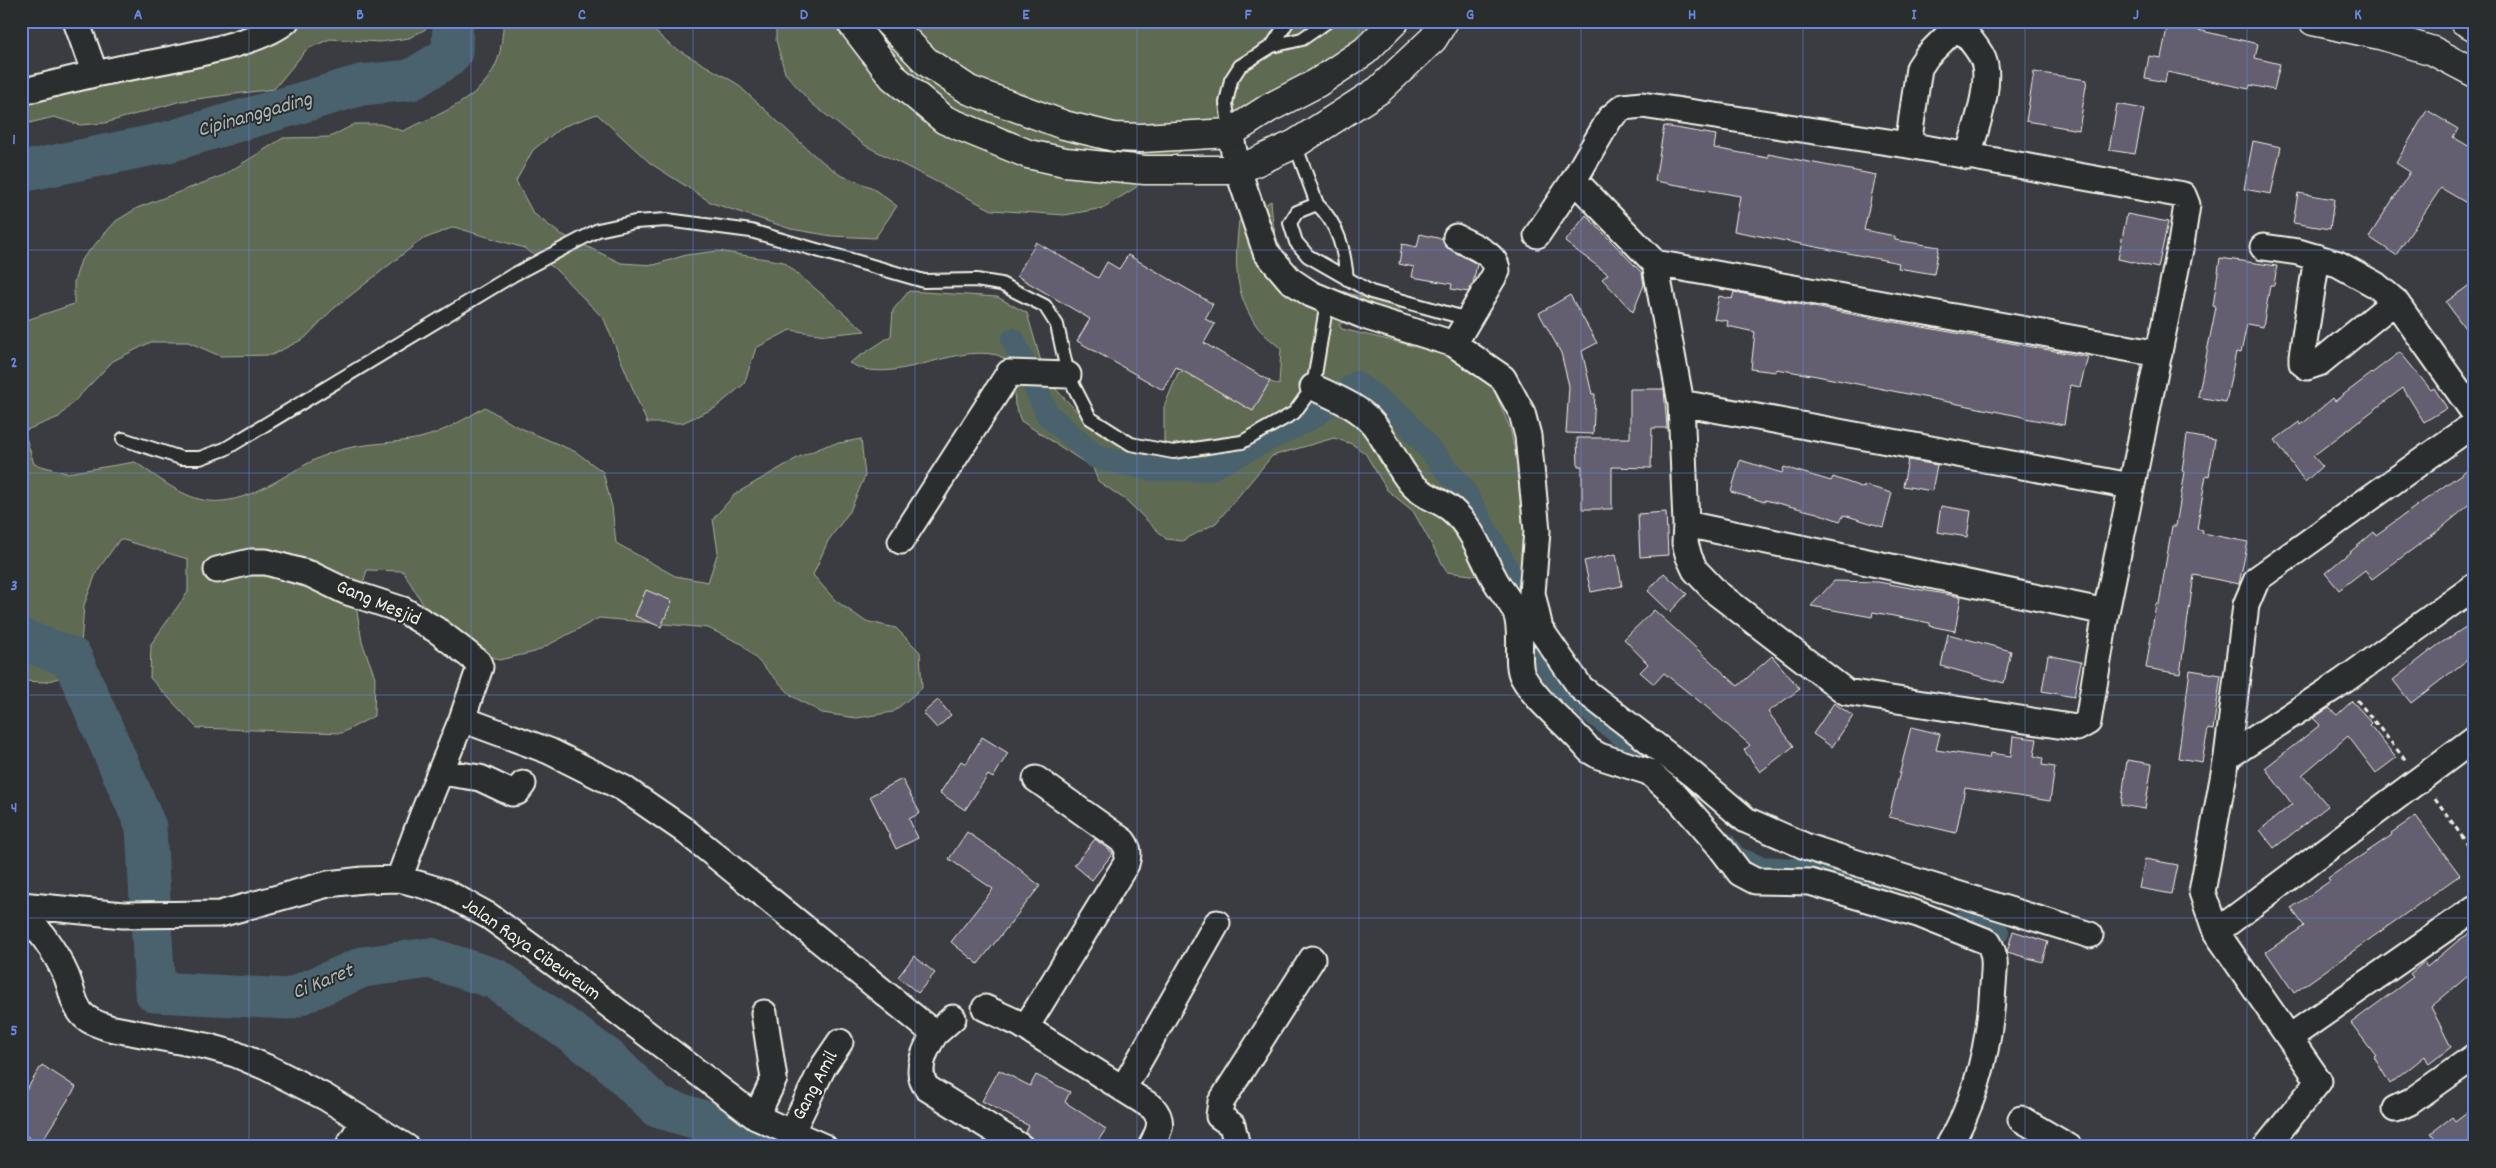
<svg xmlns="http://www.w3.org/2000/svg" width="2496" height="1168" font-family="Dekko,sans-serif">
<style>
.green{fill:#5e6b52;stroke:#a9ae9d}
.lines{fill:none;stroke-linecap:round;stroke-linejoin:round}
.canal{stroke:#49626d;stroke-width:24}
.river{stroke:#49626d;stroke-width:41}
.building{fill:#645f70;stroke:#f4f1e8}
.lane-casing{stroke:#f4f1e8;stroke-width:16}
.street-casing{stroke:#f4f1e8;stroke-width:29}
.secondary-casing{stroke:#f4f1e8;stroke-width:31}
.path{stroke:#f4f1e8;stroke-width:3;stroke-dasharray:5 4;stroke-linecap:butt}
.lane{stroke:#2a2d2e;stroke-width:12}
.street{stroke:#2a2d2e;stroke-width:25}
.secondary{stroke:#2a2d2e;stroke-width:28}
.grid{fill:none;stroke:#6887de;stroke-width:1;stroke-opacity:0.55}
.labels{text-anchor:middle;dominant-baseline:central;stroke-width:4;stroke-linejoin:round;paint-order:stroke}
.street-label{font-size:20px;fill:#f4f1e8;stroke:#2a2d2e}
.water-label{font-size:21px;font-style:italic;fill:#b0b8b7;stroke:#2a2d2e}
.neatline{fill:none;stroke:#6887de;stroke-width:2}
.grid-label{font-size:16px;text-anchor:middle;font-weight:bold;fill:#6887de}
</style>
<rect width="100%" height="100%" fill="#3b3c42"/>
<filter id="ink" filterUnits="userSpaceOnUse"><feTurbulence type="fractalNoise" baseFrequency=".02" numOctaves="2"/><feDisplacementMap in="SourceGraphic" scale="10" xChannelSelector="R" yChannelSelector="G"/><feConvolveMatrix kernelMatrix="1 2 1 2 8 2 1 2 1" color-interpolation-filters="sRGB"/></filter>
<g filter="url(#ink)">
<path class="green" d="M 291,21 L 435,21 L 433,25 L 409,38 L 380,42 L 330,39 L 307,49 L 274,89 L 181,101 L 105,123 L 80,125 L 54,117 L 21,125 L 21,94 Z
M 504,21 L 644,21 L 671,46 L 736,83 L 814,155 L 840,175 L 871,187 L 897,206 L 875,238 L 832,236 L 791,229 L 712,203 L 650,163 L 597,114 L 562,127 L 533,150 L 516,181 L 533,213 L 559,233 L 621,263 L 654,265 L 686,255 L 718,251 L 784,262 L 865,331 L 826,335 L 790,330 L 756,348 L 744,384 L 715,408 L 682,423 L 647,423 L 604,319 L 554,268 L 524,248 L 454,227 L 421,240 L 332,310 L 305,338 L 272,355 L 220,356 L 188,342 L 151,342 L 113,361 L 59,417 L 24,431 L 34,464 L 67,473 L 135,462 C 161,479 189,505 223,501 C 260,497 290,470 323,456 C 355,442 387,445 420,438 C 444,432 465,419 485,407 L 514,425 L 576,452 L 603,472 L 612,507 L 616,543 L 675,576 L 708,582 L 718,552 L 713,519 L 735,494 L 799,457 L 828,445 L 861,439 L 865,476 L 850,511 L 828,541 L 813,575 L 836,601 L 865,621 L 896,628 L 920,652 L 922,688 L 893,712 L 857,718 L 822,713 L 792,696 L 742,644 L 708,628 L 599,618 L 535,652 L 499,660 L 438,629 L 403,571 L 367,570 L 356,606 L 362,642 L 375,677 L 374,716 L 342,733 L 197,728 L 150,678 L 151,644 L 188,592 L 188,559 L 120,539 L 97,571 L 84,605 L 79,672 L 45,682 L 21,681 L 21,322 L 74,304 L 74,282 L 81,260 L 116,221 L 137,208 L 224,175 L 283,138 L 330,137 L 355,124 L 380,124 L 403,131 C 438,114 484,100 498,59 C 502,48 502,33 504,21 Z
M 776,21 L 1378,21 L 1357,42 L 1195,143 L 1162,162 L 1135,188 L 1103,208 L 1065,215 L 992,210 L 866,146 L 811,103 L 785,73 L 776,40 Z
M 1271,201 C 1272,211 1272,222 1275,232 C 1287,286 1349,292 1393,305 L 1401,311 L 1403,318 L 1345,321 L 1339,325 L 1342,329 L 1456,356 L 1489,378 L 1510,428 L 1525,498 L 1526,564 L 1511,580 L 1447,572 L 1413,511 L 1387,490 L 1365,453 L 1352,444 L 1334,438 L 1272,456 L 1216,523 L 1182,541 L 1166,539 L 1127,501 L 1098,481 L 1093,468 L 1021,421 L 1015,405 L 1012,367 C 1008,363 1002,356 997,355 C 949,344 893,388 849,363 L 891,336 L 893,310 L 909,291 L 997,297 L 1027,313 L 1046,379 L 1095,430 L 1127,444 L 1164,442 L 1164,407 L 1178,373 L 1211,360 L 1279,385 L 1281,349 C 1273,341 1262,334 1256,325 C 1233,291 1235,260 1239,221 Z"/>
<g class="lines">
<path class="canal" d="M 1013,340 L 1048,415 L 1096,457 L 1151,469 L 1209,469 L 1315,416 L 1356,383 L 1403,418 L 1463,489 L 1521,594 L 1540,653 L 1563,689 L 1665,769 L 1686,795
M 1725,845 L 1735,858 L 1760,868 L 1824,872 L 1880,891
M 1963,922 L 1997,932"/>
<path class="river" d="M 21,172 L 168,142 L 361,85 L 411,80 L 445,59 L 452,52 L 453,21
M 21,639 L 72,658 L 146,827 L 155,992 L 289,999 L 363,967 L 430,958 L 496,979 L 608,1059 L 657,1107 L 755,1136 L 779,1147"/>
</g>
<path class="building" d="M 2168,23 L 2258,44 L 2255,58 L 2280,64 L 2274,90 L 2250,85 L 2249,89 L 2167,72 L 2165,82 L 2145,78 L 2149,56 L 2161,58 Z
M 2034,72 L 2087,80 L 2079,130 L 2026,121 Z
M 2117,104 L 2144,109 L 2135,154 L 2109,150 Z
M 2427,110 L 2458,129 L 2453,137 L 2475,150 L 2475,208 L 2441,188 L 2396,255 L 2369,237 L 2410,172 L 2396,163 Z
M 1664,126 L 1716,135 L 1714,148 L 1768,158 L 1768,154 L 1876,175 L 1864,230 L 1895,236 L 1895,240 L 1939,247 L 1934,274 L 1898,268 L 1899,263 L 1734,231 L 1740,196 L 1655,181 Z
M 2253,141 L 2281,147 L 2271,194 L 2244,189 Z
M 2298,193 L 2334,199 L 2330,229 L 2293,223 Z
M 2127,214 L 2168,222 L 2158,268 L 2118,259 Z
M 1586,215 L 1642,273 L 1644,285 L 1633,312 L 1602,279 L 1608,274 L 1565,242 Z
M 1420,234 L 1442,239 L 1449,249 L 1477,264 L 1473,284 L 1468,292 L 1451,289 L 1452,284 L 1412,277 L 1414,267 L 1399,264 L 1402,244 L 1417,247 Z
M 1036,242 L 1098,278 L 1107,262 L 1119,269 L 1128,255 L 1213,304 L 1205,319 L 1215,324 L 1204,343 L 1270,381 L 1253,411 L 1176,367 L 1163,390 L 1077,341 L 1090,319 L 1017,276 Z
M 2220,258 L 2277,266 L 2274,285 L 2270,285 L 2263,327 L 2247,324 L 2241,353 L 2236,352 L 2226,402 L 2198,397 L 2216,307 L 2213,306 Z
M 2475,281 L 2475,342 L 2446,302 Z
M 1734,292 L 1856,315 L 2088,357 L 2080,387 L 2070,385 L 2064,425 L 2024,418 L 2024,417 L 1817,376 L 1776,369 L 1776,372 L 1751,369 L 1755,332 L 1727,326 L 1728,321 L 1714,319 L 1719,296 L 1732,299 Z
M 1570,295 L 1597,343 L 1582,351 L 1592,394 L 1595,394 L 1593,434 L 1566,433 L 1569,386 L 1561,353 L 1539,313 Z
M 2400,352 L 2431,390 L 2434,388 L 2447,408 L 2424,422 L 2403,388 L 2313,456 L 2322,466 L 2305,482 L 2275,440 L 2299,422 L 2301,425 L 2333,398 L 2335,401 Z
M 1630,389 L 1664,389 L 1667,428 L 1652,428 L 1651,468 L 1612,467 L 1612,509 L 1582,509 L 1582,466 L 1578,466 L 1577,438 L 1630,438 Z
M 2187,435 L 2215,440 L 2209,476 L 2206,475 L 2197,529 L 2203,530 L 2202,533 L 2248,542 L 2239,584 L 2194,575 L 2180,674 L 2146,668 L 2156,604 L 2159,604 L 2172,526 L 2176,526 L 2185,472 L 2182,471 Z
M 1740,460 L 1782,473 L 1784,467 L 1831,481 L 1833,477 L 1864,488 L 1864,485 L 1892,493 L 1883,527 L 1844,515 L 1840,521 L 1817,513 L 1765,500 L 1765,502 L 1731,492 Z
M 1908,460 L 1937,465 L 1932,491 L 1903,486 Z
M 2475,464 L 2475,500 L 2439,530 L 2372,579 L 2365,570 L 2339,590 L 2325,573 L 2374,532 L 2376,535 Z
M 1941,506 L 1971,511 L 1967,537 L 1937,532 Z
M 1666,512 L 1668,555 L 1640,557 L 1638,514 Z
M 1616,554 L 1622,586 L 1591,592 L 1584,561 Z
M 1664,573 L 1687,594 L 1670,612 L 1648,591 Z
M 1834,581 L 1878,582 L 1961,597 L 1955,631 L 1930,626 L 1930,623 L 1873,612 L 1872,617 L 1811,606 Z
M 646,590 L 672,601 L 661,627 L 635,616 Z
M 1654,610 L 1738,686 L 1772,656 L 1800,689 L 1768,712 L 1794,746 L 1760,772 L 1744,750 L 1750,745 L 1709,709 L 1664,673 L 1654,684 L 1640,672 L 1648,664 L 1624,639 Z
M 2475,621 L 2475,654 L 2411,703 L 2393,680 L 2438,645 Z
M 1948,634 L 2011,651 L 2004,683 L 1941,666 Z
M 2048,655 L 2081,662 L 2074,697 L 2042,691 Z
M 2190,670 L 2221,675 L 2213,730 L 2208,729 L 2202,762 L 2178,758 Z
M 938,700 L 951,715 L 937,728 L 923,713 Z
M 2352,701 L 2372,723 L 2370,725 L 2396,758 L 2376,773 L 2348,736 L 2302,775 L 2328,806 L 2274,848 L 2260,830 L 2292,804 L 2265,768 L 2320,725 L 2313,718 L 2329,708 L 2337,715 Z
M 1834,703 L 1853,716 L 1832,747 L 1813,734 Z
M 1911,727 L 1940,734 L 1936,750 L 1989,758 L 1990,753 L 2011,756 L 2013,736 L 2037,739 L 2034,756 L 2043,758 L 2042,765 L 2055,767 L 2050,801 L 1965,788 L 1956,833 L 1889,817 Z
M 982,737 L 1008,753 L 993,778 L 988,775 L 965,810 L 940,793 L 961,761 L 966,764 Z
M 2127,760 L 2152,764 L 2145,809 L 2121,805 Z
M 902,779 L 920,813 L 909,819 L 918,838 L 896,849 L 870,796 Z
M 2416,816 L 2460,875 L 2294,993 L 2266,952 L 2304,926 L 2291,908 L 2330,881 L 2328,878 L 2392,835 L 2391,833 Z
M 967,832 L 1012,863 L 1040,886 L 978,964 L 951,942 L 993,889 L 949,859 Z
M 1095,839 L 1113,853 L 1092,880 L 1074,865 Z
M 2145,859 L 2178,865 L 2172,894 L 2139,888 Z
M 2475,930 L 2475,970 L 2431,1007 L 2451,1047 L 2429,1064 L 2425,1056 L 2390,1084 L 2374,1057 L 2376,1056 L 2351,1023 L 2413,977 L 2410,974 L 2424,962 L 2427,967 L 2459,940 Z
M 2013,931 L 2048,942 L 2042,962 L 2007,952 Z
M 914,956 L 935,973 L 918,993 L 898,977 Z
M 42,1065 L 76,1087 L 40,1144 L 21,1133 L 21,1098 Z
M 999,1070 L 1030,1086 L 1036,1075 L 1070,1092 L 1065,1102 L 1106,1129 L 1094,1147 L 1035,1147 L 1033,1140 L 1025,1133 L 1029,1126 L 982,1101 Z
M 2475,1106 L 2475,1136 L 2462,1147 L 2442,1147 L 2431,1133 L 2452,1117 L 2455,1121 Z"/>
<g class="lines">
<g class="lane-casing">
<path id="lane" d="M 1272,46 L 1288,21
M 1230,133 L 1226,103 L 1231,80 L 1240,66 L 1272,46 L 1302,39 L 1328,21
M 1295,144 L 1317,204
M 1347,279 C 1344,250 1339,225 1317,204 L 1297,212 L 1290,223 L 1296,242 L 1308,256 L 1371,292 L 1468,319
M 123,439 L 181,458 L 200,458 L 225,449 L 513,275 L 598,230 L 635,222 L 667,220 L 751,231 L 924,281 L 976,280 L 1001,284 L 1045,306 L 1057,325 L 1068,375 L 1090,418 L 1131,444 L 1173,452 L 1242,442 L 1294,413 L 1313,387 L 1327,302"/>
</g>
<g class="street-casing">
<path id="street" d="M 76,21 L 95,74
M 1958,25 C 1966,35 1978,47 1983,59 C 1993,83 1974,132 1968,157
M 21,92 C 52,84 83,76 114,70 C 158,61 253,48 286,21
M 1230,133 L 1238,170 L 1266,252 L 1290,280 L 1311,294 L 1367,317 L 1454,344 L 1503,378 L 1522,413 L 1528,436 L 1537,531 L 1532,593 L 1540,629 L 1581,688 L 1692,774 L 1746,820 L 1807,847 L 1844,859 L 2090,935
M 1908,145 L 1919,68 L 1927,56 L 1958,25 L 1958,21
M 1537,235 L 1574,180 L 1610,118 L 1623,107 L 1642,105 L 1908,145 L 2183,195 L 2187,205 L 2181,244 L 2106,612 L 2088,722 L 2077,728 L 1846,692 L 1717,593 L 1695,570 L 1689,557 L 1685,543 L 1686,524 L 1681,403 L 1655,263 L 1574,180
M 2263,247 L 2298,252 L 2338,264 L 2376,285 L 2395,301 L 2475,414
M 2317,257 L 2302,356 L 2302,363 L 2307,367 L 2319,363 L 2395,301
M 1655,263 L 2159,354
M 1454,344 L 1497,271 C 1497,253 1470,245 1456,237
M 1313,387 C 1334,397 1359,406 1374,425 C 1388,443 1396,465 1411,483 C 1422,496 1440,500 1452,510 C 1473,528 1481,555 1494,578 C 1500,590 1511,601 1516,613 C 1524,633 1515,663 1523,677 C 1539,705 1569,725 1589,750 L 1599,756 L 1649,772 L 1675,795 L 1718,844 L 1740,873 L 1755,881 L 1810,882 L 1918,914 L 1988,942 C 1997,955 1994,971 1993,986 C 1990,1043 1978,1098 1948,1147
M 1681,403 L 2131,486
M 1686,524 L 2106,612
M 901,541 L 1009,373 L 1068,375
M 217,570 L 250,562 L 266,562 L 310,574 L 345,591 L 403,610 L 438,631 L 478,662 L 480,667 L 462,719 L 423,814 L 399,879
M 462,719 L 549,751 L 623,788 L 684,830 L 935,1034 C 925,1049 914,1072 927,1088 L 1021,1147
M 2227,757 L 2342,682 L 2475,586
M 441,772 L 480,778 L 512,793 L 517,792 L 523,784
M 21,905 L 123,915 L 220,914 L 328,884 L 363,880 L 399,879 L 422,885 L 445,892 L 489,916 L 562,969 L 756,1117 L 824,1147
M 21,908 C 38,929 55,950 66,975 C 72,988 72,1003 82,1014 C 89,1022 100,1025 109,1028 L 206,1046 L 235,1054 L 268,1068 L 325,1097 L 406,1147
M 2216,932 L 2475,738
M 985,1008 L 1020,1024 L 1152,1107 C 1165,1121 1159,1131 1151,1147
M 1026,1027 L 1126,864 C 1129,854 1129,849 1123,841 L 1036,779
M 935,1034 L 953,1018
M 2290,1037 L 2475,908
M 1123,1089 L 1217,923
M 2395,1109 L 2410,1102 L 2475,1056
M 756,1117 L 774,1079 L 764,1013
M 2021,1119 L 2069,1147
M 792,1131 L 823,1067 L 840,1042
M 348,1147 L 363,1122
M 1233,1147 L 1236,1142 L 1232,1125 L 1219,1116 L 1221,1102 L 1312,959
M 2266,1147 L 2319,1081 L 2216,932 L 2202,892 L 2227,757 L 2246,605 L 2257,579 L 2475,423"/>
</g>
<g class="secondary-casing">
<path id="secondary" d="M 850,21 L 893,77 L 945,120 L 1028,154 L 1065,162 L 1145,170 L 1238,170 L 1295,144 L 1379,90 L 1433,39 L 1444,21
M 887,21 L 927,62 L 969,90 L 1064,125 L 1114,137 L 1141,138 L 1230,133 L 1269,108 L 1317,83 L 1365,51 L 1395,21
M 2313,21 L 2380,35 L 2433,51 L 2475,73
M 2464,21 L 2475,27"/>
</g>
<path class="path" d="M 2357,700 L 2407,762
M 2435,798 L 2475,855"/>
<use href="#lane" class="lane"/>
<use href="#street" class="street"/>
<use href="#secondary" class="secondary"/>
</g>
</g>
<path class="grid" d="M 249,21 L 249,1147M 471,21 L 471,1147M 693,21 L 693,1147M 915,21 L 915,1147M 1137,21 L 1137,1147M 1359,21 L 1359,1147M 1581,21 L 1581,1147M 1803,21 L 1803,1147M 2025,21 L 2025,1147M 2247,21 L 2247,1147M 21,250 L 2475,250M 21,473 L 2475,473M 21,695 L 2475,695M 21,918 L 2475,918"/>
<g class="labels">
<g class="street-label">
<text transform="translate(378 604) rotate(23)">Gang Mesjid</text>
<text transform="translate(531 950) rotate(35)">Jalan Raya Cibeureum</text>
<text transform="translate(816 1086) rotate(-62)">Gang Amil</text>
</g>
<g class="water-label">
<text transform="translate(255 116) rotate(-16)">Cipinanggading</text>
<text transform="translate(323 983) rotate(-22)">Ci Karet</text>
</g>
</g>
<rect width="2496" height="1168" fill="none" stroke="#2a2d2e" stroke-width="55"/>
<rect x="28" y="28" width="2440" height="1112" class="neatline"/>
<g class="grid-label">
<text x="138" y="19">A</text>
<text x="360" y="19">B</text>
<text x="582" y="19">C</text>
<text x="804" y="19">D</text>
<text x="1026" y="19">E</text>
<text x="1248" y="19">F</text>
<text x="1470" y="19">G</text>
<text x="1692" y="19">H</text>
<text x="1914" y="19">I</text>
<text x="2136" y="19">J</text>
<text x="2358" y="19">K</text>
<text x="14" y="144">1</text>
<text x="14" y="367">2</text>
<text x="14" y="590">3</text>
<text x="14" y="812">4</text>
<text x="14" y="1035">5</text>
</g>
</svg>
